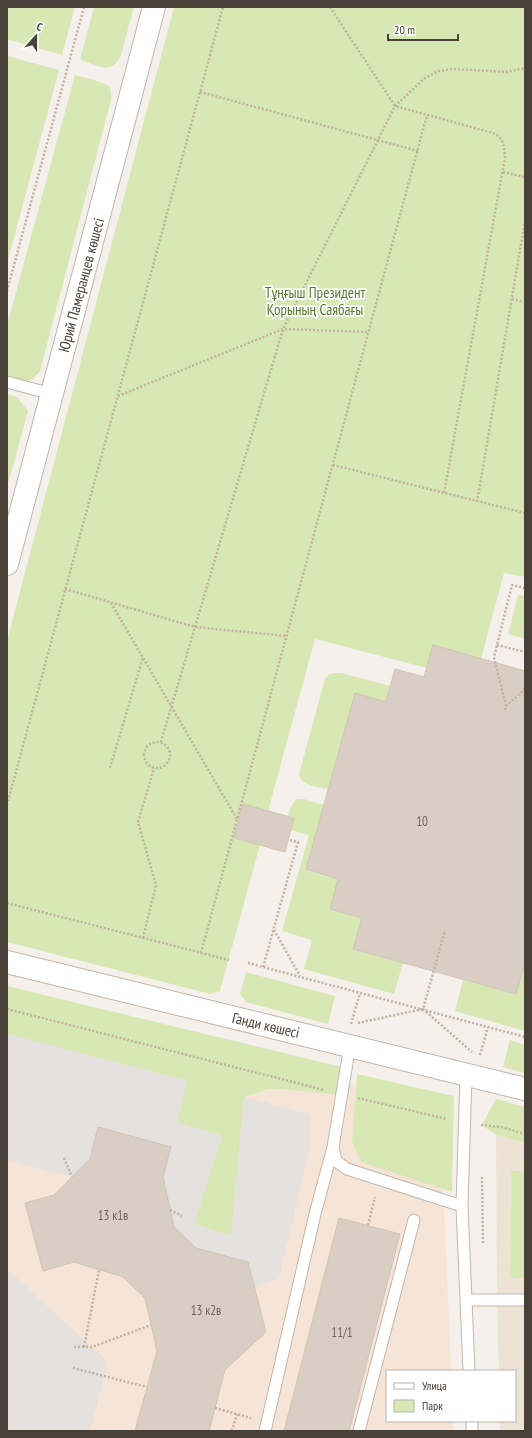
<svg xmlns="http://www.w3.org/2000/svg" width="532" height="1438" font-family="'PT Sans Narrow',sans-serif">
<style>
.commercial{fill:#f6e5d7}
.education{fill:#ede3d5}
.green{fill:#d7e8b5}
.parking{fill:#e4e1df}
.building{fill:#d9cec3;stroke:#d1c2b3}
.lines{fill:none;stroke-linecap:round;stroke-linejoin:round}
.service-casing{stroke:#c0b7ad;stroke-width:13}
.tertiary-casing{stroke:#c0b7ad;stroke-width:24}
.path{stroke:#c2b19f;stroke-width:2.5;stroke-dasharray:2 2;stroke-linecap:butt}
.service{stroke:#fff;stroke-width:11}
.tertiary{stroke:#fff;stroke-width:22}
.labels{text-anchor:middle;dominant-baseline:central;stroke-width:3.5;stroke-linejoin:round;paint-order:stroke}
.number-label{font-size:13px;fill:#6d645b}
.street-label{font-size:15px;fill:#494038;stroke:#fff}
.park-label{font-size:15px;fill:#547a2c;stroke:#fff}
</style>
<rect width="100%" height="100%" fill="#f5f0eb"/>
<path class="commercial" d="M 7,1002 L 440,1105 L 451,1371 L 387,1371 L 387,1421 L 453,1421 L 454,1431 L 7,1431 Z"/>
<path class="education" d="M 496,1135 L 525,1143 L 525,1431 L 500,1431 L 500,1421 L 515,1421 L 515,1371 L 499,1371 L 497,1300 Z"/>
<path class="green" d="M 7,7 L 75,7 L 62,55 L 7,39 Z
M 94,7 L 134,7 L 121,55 C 112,76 97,65 80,60 Z
M 174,7 L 525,7 L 525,577 L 504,573 L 481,659 L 427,668 L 315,639 L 268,811 L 243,805 L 234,838 L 260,845 L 220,991 L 210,994 L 7,942 L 7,641 Z
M 7,56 L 59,70 L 7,264 Z
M 75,75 L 97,81 L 109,86 L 111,93 L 111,100 L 40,371 L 32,380 L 26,381 L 7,375 L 7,325 Z
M 7,394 L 17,397 L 28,411 L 7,488 Z
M 518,595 L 525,596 L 525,639 L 508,634 Z
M 335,673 L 341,673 L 390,686 L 386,702 L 355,693 L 328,789 C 318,787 301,786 299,774 L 325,679 L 329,674 Z
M 297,799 L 304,799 L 324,805 L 306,869 L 338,879 L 330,909 L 362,918 L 353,949 L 403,963 L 394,994 L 304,969 L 312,940 L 282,931 L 309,835 L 291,830 L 294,818 L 288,816 C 290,809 291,804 297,799 Z
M 525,963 L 525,1031 L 455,1011 L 463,980 L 516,994 Z
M 246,972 L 335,996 L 328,1024 L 246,1002 L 240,994 Z
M 7,986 L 346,1068 L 342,1095 L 281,1089 L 268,1089 L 244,1097 L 231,1236 L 194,1224 L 222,1136 L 177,1122 L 187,1081 L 7,1034 Z
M 510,1040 L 525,1045 L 525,1073 L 503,1067 Z
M 357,1074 L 454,1096 L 452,1192 L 361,1162 L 352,1141 Z
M 496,1099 L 525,1107 L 525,1143 L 496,1135 L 482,1125 Z
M 511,1171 L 525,1171 L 525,1278 L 510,1278 Z"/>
<path class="parking" d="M 7,1034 L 187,1081 L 177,1122 L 222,1136 L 194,1224 L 231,1236 L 244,1097 L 309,1114 L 310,1145 L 279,1279 L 254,1286 L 248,1262 L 196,1248 L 174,1227 L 163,1177 L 171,1147 L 99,1127 L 90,1159 L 72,1177 L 7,1160 Z
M 7,1263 L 8,1270 L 108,1362 L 90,1431 L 7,1431 Z"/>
<path class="building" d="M 433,645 L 525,671 L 525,963 L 516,994 L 353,949 L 362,918 L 330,909 L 338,879 L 306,869 L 355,693 L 386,702 L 395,669 L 424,677 Z
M 243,804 L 294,818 L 285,852 L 234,838 Z
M 98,1127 L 171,1147 L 163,1177 L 174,1227 L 196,1248 L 248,1262 L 266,1332 L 225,1370 L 209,1431 L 135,1431 L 157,1351 L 145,1298 L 123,1277 L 74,1262 L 43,1271 L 25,1203 L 54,1195 L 90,1159 Z
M 339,1218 L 400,1234 L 349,1431 L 284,1431 Z"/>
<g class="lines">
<g class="service-casing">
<path id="service" d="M 7,382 L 52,394
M 350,1045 L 333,1147 L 336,1161 L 347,1169 L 462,1206
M 466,1074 L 462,1206 L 469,1371
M 466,1300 L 525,1300
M 472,1421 L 472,1431
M 265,1431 L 315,1214 L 333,1147
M 359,1431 L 414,1220"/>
</g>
<g class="tertiary-casing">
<path id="tertiary" d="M 7,564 L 154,7
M 7,962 L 525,1089"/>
</g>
<path class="path" d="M 330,7 L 395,106 L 493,133 C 505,139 504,146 505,158 L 444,493
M 200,92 L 418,151
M 503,172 L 525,177
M 7,291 L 84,7
M 512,299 L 525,302
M 118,396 L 283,329 L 369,332
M 333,465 L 525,513
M 477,502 L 525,221
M 65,589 L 195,627 L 287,636
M 111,603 L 237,819
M 497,645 L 525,652
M 506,706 L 494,657 L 512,585 L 525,588
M 505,710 L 506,706 L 525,689
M144 755a13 13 0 1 1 26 0a13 13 0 1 1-26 0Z
M 161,742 L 283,329 L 395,106 L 425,78 L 438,71 L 452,69 L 507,72 L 525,68
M 110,768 L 143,657
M 7,805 L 223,7
M 7,903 L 229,960
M 274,930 L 300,976
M 143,938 L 156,885 L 138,822 L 154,768
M 201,953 L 427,115
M 248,963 L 525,1037
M 263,967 L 298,842 L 289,840
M 7,1009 L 324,1090
M 423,1009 L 472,1052
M 358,1023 L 423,1009 L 445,931
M 351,1024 L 360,993
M 480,1055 L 488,1027
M 358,1098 L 447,1119
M 481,1125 L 501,1127 L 525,1134
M 64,1158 L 72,1177
M 482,1177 L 483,1244
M 170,1210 L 182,1216
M 368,1225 L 375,1197
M 74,1347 L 92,1347 L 151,1325
M 84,1347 L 99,1270
M 73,1368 L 147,1387
M 215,1408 L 251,1418
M 232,1431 L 237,1414"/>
<use href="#service" class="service"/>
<use href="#tertiary" class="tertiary"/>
</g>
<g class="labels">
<g class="number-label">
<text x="422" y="821">10</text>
<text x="113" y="1215">13 к1в</text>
<text x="206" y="1310">13 к2в</text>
<text x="342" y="1332">11/1</text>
</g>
<g class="street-label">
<text transform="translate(81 285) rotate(-75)">Юрий Памеранцев көшесі</text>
<text transform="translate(266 1025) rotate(13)">Ганди көшесі</text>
</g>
<g class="park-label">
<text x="315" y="292">Тұңғыш Президент<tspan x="315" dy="17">Қорының Саябағы</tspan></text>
</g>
</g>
<rect width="532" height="1438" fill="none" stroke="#494038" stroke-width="16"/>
<rect x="386" y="1370" width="130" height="52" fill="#ffffff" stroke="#b6b3af"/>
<rect x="394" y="1383" width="20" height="6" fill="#ffffff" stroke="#b6b3af"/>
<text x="422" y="1390" font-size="12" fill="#494038">Улица</text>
<rect x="394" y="1400" width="20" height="12" fill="#d7e8b5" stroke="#b6b3af"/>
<text x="422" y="1410" font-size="12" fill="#494038">Парк</text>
<g transform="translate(36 36) rotate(21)" stroke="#ffffff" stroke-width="3" paint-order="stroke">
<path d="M0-3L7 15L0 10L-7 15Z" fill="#494038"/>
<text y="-6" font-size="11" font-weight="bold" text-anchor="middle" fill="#494038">С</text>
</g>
<path d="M388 34v6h70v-6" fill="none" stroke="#494038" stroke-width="2"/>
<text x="394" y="34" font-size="12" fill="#494038" stroke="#ffffff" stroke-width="3" paint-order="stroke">20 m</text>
</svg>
